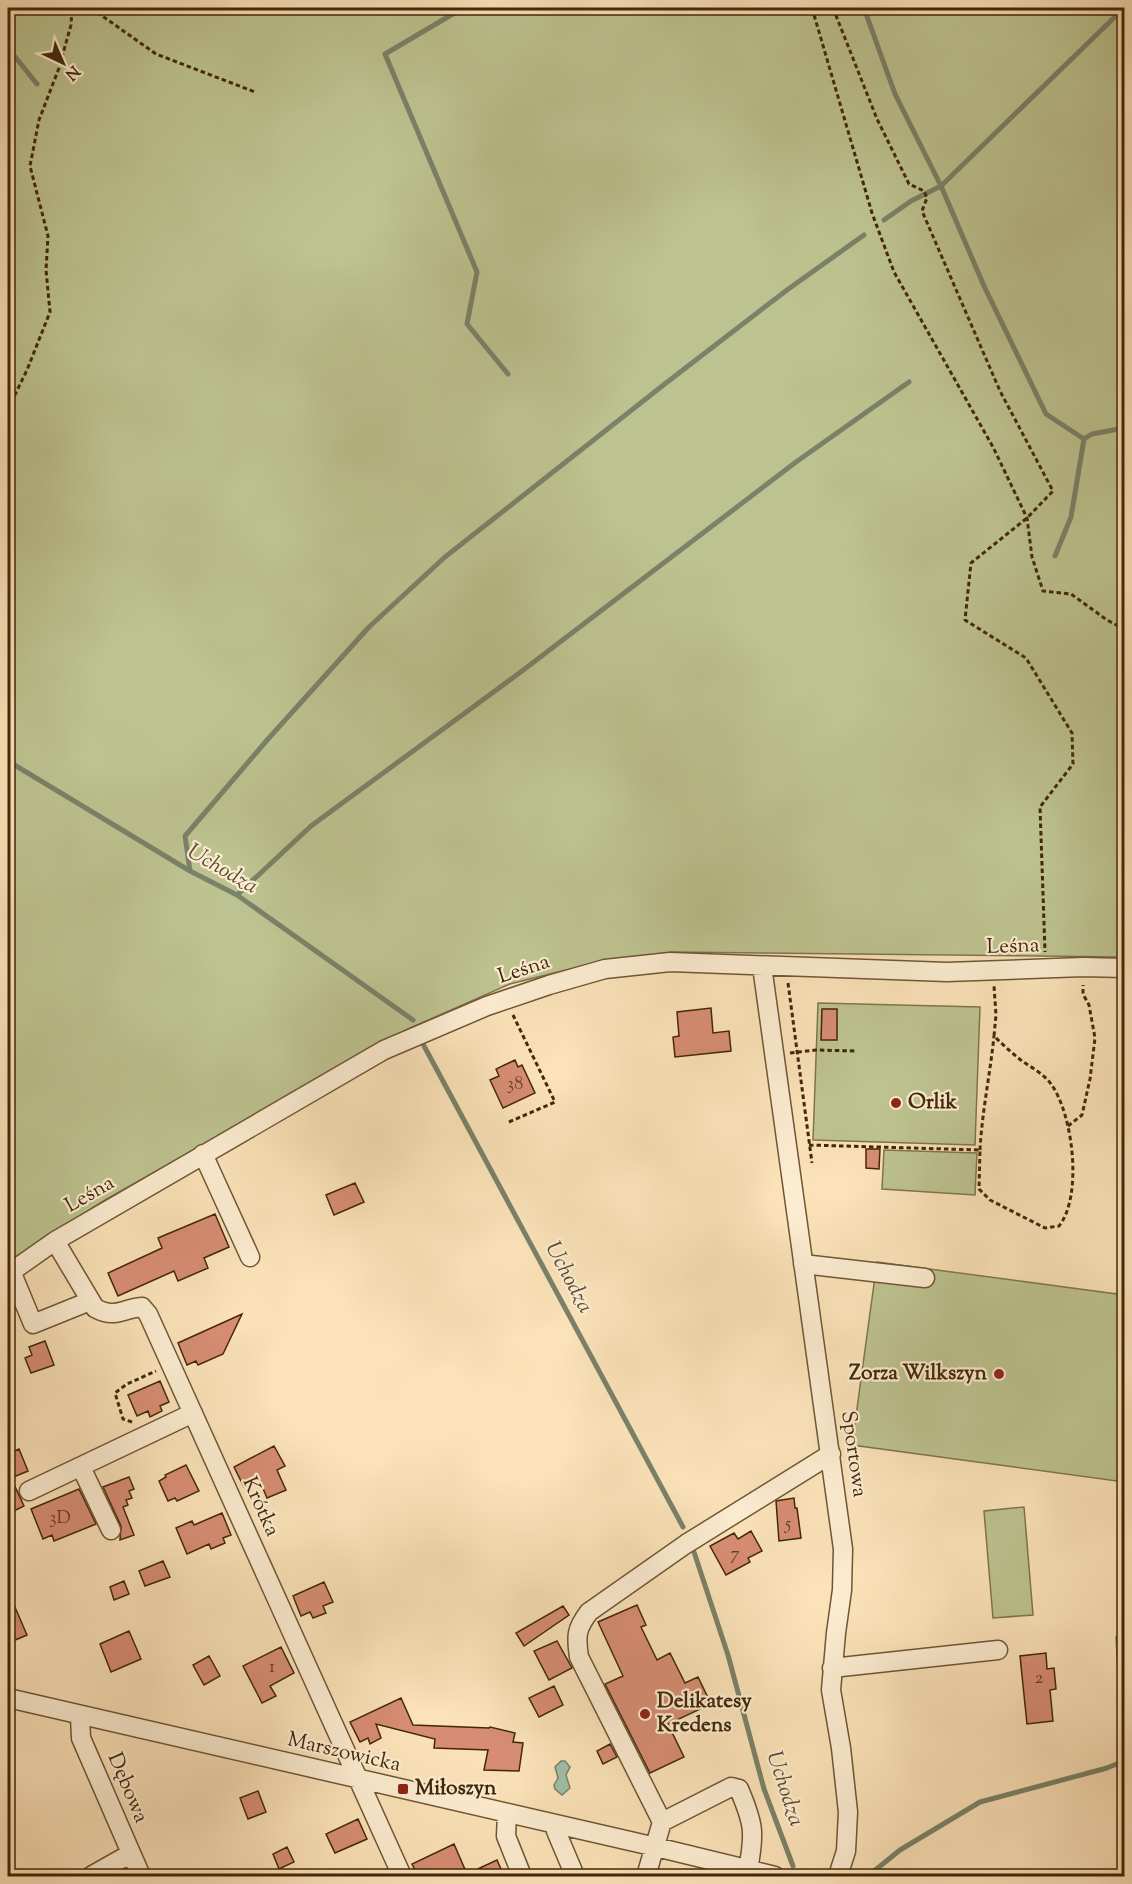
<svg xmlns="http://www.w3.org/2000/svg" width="1132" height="1884" font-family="'Sorts Mill Goudy',serif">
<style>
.green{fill:#bdc390;stroke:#80754c;stroke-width:1.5}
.water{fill:#a0bfa9;stroke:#7a8269;stroke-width:1.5}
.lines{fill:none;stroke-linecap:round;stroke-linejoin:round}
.stream{stroke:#7a8269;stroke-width:5}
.building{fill:#d78d73;stroke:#422709;stroke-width:1.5}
.minor-casing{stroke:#705635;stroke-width:21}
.path{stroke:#422709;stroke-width:3;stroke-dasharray:4.5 3;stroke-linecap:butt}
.minor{stroke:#fcecd1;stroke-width:18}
.poi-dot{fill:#8f2418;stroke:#fcecd1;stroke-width:2}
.labels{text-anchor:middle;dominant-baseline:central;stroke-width:4.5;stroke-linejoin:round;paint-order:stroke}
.number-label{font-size:18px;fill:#674024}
.street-label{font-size:21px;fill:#422709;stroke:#fcecd1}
.poi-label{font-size:21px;font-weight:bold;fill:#422709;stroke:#fcecd1;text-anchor:start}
.water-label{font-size:22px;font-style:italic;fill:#5a4d31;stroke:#fcecd1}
</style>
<rect width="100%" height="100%" fill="#fbe2b8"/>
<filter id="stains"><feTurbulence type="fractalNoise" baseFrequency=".00333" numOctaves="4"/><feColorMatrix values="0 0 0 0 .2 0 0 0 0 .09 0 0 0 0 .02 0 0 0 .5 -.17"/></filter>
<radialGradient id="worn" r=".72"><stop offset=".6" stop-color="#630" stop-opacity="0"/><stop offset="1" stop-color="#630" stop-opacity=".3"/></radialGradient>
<path class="green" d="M 8,8 L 1124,8 L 1124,957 L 672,952 L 594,963 L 510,984 L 408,1029 L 105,1200 L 8,1262 Z
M 818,1003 L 980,1007 L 975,1145 L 813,1140 Z
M 884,1150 L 977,1153 L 975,1195 L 882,1189 Z
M 877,1262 L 1124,1295 L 1124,1482 L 852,1445 Z
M 1024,1507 L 1033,1615 L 993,1618 L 984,1511 Z"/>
<path class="water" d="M 1116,1637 L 1124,1637 L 1124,1716 L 1120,1706 Z
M 561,1761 L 565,1761 L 570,1767 L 566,1775 L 570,1788 L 562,1795 L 555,1789 L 554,1785 L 558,1778 L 555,1767 Z"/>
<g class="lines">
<path class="stream" d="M 463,8 L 385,54 L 477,272 L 467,324 L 508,374
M 864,8 L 895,94 L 941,186 L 911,201 L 884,220
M 8,48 L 37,84
M 1084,439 L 1046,414 L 984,286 L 941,186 L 1124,8
M 1055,556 L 1071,517 L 1084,439 L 1092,434 L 1124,428
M 8,761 L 190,871 L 237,895 L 413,1020
M 190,871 L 185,836 L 268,739 L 369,627 L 445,557 L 666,383 L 787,290 L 864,235
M 237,895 L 311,826 L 522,671 L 796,462 L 909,382
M 423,1044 L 683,1527
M 693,1549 L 728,1655 L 764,1789 L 793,1866
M 868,1876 L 900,1850 L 980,1802 L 1107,1768 L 1124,1761"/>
</g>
<path class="building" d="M 711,1008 L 713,1033 L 729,1031 L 731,1051 L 675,1057 L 673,1037 L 679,1036 L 677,1012 Z
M 822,1009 L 837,1009 L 837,1040 L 821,1040 Z
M 515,1060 L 518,1067 L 522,1065 L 535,1093 L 503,1108 L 490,1080 L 499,1076 L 496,1069 Z
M 866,1149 L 880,1149 L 879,1169 L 866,1168 Z
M 355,1183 L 364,1202 L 334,1215 L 326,1195 Z
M 215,1214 L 229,1247 L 204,1258 L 208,1268 L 178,1281 L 174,1271 L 118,1296 L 108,1273 L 162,1248 L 158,1238 Z
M 242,1314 L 223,1354 L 198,1365 L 196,1361 L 187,1365 L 178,1343 Z
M 45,1341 L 54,1365 L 31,1373 L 25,1358 L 32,1355 L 29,1347 Z
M 160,1381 L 169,1402 L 160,1406 L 162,1411 L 150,1417 L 148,1411 L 137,1416 L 128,1395 Z
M 274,1446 L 285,1466 L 277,1470 L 286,1490 L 267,1498 L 259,1479 L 244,1487 L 234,1467 Z
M 19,1449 L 28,1471 L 11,1478 L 24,1506 L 8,1514 L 8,1454 Z
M 186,1465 L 199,1491 L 177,1501 L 175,1498 L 168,1501 L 159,1481 L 166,1477 L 165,1475 Z
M 129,1477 L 134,1489 L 129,1491 L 132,1498 L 126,1500 L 128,1505 L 123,1507 L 134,1535 L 120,1540 L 121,1526 L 103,1487 Z
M 79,1489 L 96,1524 L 54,1541 L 52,1535 L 43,1539 L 31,1509 Z
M 794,1498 L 795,1508 L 797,1508 L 801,1538 L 779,1541 L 776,1501 Z
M 222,1513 L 231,1535 L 223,1538 L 225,1543 L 211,1549 L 209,1544 L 187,1554 L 176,1528 L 192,1521 L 194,1525 Z
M 751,1531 L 762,1551 L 748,1558 L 750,1562 L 726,1575 L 710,1546 L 734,1533 L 738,1539 Z
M 163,1561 L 170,1577 L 145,1586 L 139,1571 Z
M 124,1581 L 129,1594 L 114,1600 L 110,1587 Z
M 324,1582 L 333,1602 L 323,1606 L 326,1613 L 313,1618 L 310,1612 L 301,1616 L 293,1596 Z
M 8,1591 L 27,1635 L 8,1643 Z
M 637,1605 L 646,1625 L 641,1627 L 657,1660 L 670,1653 L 685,1683 L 698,1677 L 711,1704 L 668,1724 L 684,1757 L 650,1773 L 605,1684 L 623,1676 L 598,1622 Z
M 563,1606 L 569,1615 L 524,1646 L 516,1633 Z
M 129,1631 L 141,1659 L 111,1672 L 100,1644 Z
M 557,1641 L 572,1668 L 549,1680 L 534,1651 Z
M 281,1647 L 294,1673 L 270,1686 L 276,1696 L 262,1703 L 243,1666 Z
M 1046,1653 L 1047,1669 L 1054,1668 L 1056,1689 L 1050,1690 L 1053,1721 L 1027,1724 L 1020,1656 Z
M 209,1656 L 220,1676 L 204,1685 L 193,1665 Z
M 554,1686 L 563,1705 L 539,1717 L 529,1698 Z
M 401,1698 L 413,1725 L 489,1728 L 490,1727 L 515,1733 L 513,1742 L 523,1743 L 519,1771 L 484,1770 L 488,1750 L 434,1748 L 435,1739 L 376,1724 L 381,1738 L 370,1744 L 368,1738 L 360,1742 L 350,1722 Z
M 610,1744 L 617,1757 L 603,1764 L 597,1751 Z
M 258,1791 L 266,1812 L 248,1819 L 240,1798 Z
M 358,1819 L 367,1839 L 335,1853 L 326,1834 Z
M 454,1844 L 467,1874 L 497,1860 L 504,1876 L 418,1876 L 412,1864 Z
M 287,1847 L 294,1862 L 279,1869 L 273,1854 Z"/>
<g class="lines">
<g class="minor-casing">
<path id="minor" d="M 762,966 L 843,1549 L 842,1590 L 836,1633 L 831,1690 L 841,1748 L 848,1812 L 846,1851 L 838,1876
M 203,1154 L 250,1257
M 55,1241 L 95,1308 C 115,1319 121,1309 142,1307 L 148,1314 L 402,1876
M 803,1264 L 925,1278
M 11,1271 L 33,1324 L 90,1301
M 8,1274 L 55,1241 L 384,1050 L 487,1006 L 549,985 L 605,969 L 670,962 L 947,972 L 1083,967 L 1124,968
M 81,1467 L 111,1530
M 29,1491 L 193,1413
M 832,1668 L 998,1650
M 8,1698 L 656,1847 L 775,1876
M 80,1716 L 81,1738 L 141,1876
M 507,1813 L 506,1836 L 522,1876
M 662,1822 L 579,1657 C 576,1636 576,1629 589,1612 L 686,1544 L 831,1454
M 557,1826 L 556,1831 L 575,1876
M 91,1876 L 130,1854
M 646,1876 L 662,1822 L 731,1787 L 739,1789 C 754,1824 755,1833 748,1870"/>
</g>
<path class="path" d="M 91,8 L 156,54 L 255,92
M 812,8 L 872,213 L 894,272 L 993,447 L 1027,518 L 1032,557 L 1043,591 L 1071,594 L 1107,620 L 1124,629
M 833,8 L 877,119 L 909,184 L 924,191 L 927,198 L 922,211 L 1000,391 L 1053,491 L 1027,518 L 971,563 L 965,620 L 1026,658 L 1072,733 L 1073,764 L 1040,807 L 1045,952
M 8,409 L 27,370 L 50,312 L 46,270 L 48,236 L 30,166 L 39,120 L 59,68 L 71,25 L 72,8
M 788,983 L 812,1163
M 790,1053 L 816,1050 L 857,1051
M 509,1122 L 555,1102 L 513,1015
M 1068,1126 L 1082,1115 L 1090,1079 L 1095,1038 L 1089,1005 L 1083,994 L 1083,985
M 809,1145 L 980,1150 L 979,1189 L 990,1200 L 1045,1228 L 1059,1226 C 1083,1196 1073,1114 1051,1084 C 1044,1074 1032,1068 1022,1061 C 1012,1053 1003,1045 994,1036 L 996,1015 L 994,986
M 980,1150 C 982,1112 990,1075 994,1036
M 132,1422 L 123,1419 L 115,1393 L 127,1384 L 156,1371"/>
<use href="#minor" class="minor"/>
</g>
<g class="poi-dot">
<circle cx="896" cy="1103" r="6"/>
<circle cx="999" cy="1374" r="6"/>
<circle cx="645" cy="1714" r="6"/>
<rect x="397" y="1783" width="12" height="12" rx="3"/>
</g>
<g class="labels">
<g class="number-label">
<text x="515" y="1085">38</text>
<text x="60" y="1519">3D</text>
<text x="788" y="1525">5</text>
<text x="735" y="1555">7</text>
<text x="272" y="1668">1</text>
<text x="1039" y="1679">2</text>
</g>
<g class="street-label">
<text transform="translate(1013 947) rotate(-2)">Leśna</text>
<text transform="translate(524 970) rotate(-18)">Leśna</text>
<text transform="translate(90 1195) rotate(-30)">Leśna</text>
<text transform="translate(853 1454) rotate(82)">Sportowa</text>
<text transform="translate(260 1507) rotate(66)">Krótka</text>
<text transform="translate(344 1753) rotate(13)">Marszowicka</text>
<text transform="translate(127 1788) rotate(67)">Dębowa</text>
</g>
<g class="poi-label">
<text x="908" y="1103">Orlik</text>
<text x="987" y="1374" text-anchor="end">Zorza Wilkszyn</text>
<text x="657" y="1702">Delikatesy<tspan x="657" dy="24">Kredens</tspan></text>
<text x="415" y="1789">Miłoszyn</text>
</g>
<g class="water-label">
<text transform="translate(222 870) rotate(30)">Uchodza</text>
<text transform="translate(568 1278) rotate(62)">Uchodza</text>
<text transform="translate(784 1789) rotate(72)">Uchodza</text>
</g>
</g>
<rect width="1132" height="1884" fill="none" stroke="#fbe2b8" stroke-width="30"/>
<rect x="9" y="9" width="1114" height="1866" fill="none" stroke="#422709" stroke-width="3"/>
<rect x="15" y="15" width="1102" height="1854" fill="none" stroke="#422709" stroke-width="1.5"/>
<g transform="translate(63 63) rotate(136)" stroke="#fcecd1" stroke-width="4.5" paint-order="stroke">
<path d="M0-4.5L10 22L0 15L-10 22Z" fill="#422709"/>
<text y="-9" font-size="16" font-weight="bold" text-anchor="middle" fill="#422709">N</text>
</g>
<rect width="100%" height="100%" filter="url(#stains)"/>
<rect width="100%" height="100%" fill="url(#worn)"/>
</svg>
